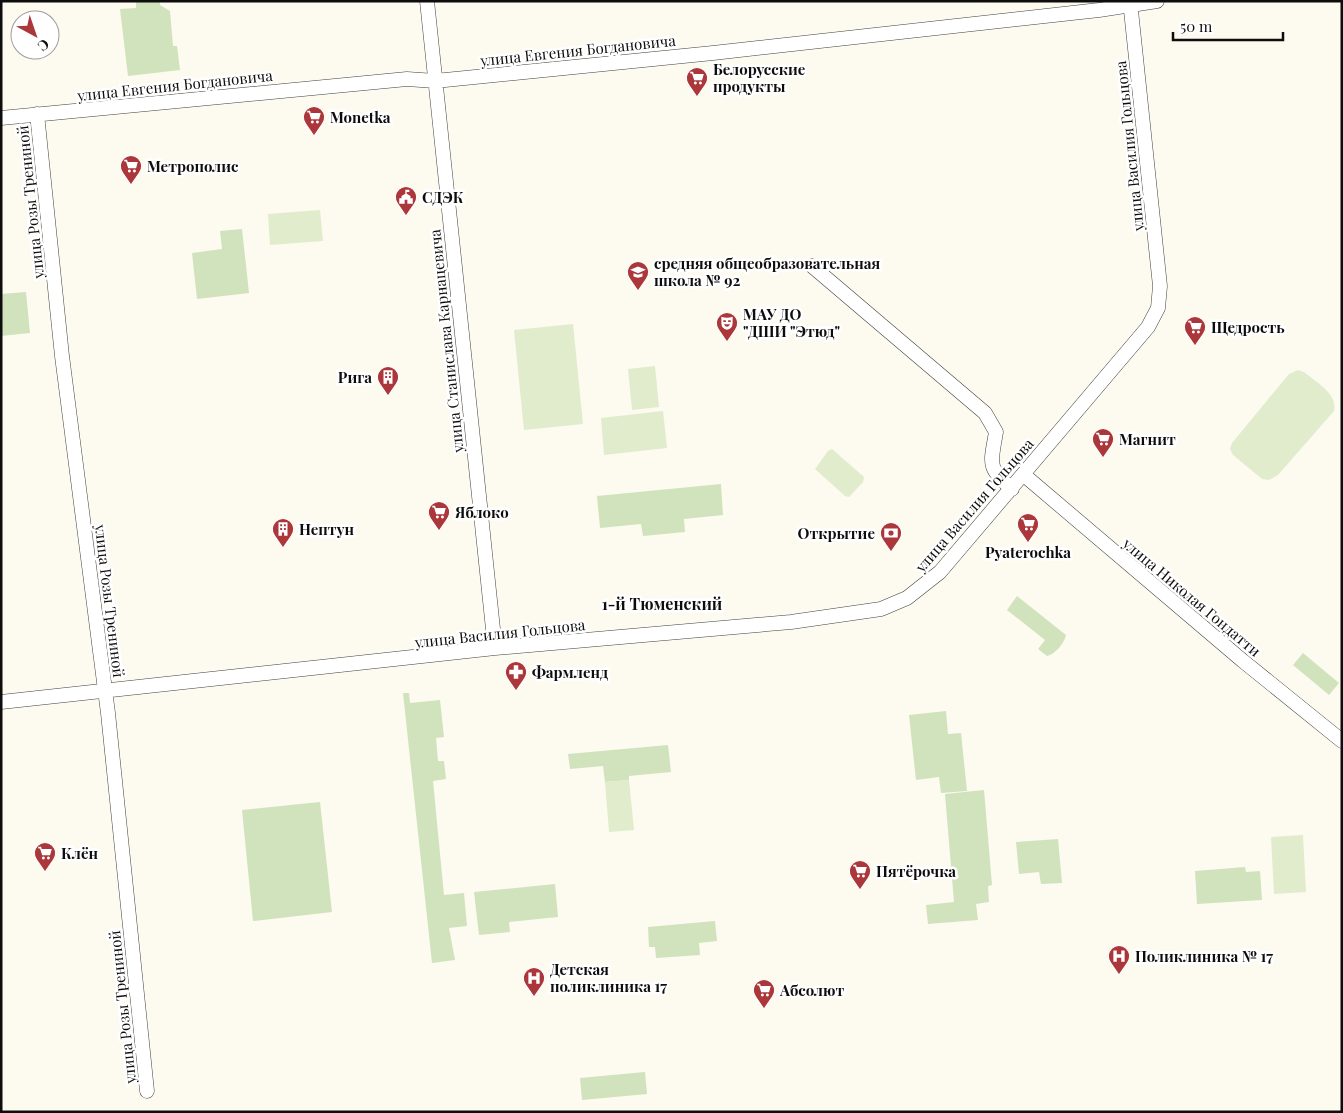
<svg xmlns="http://www.w3.org/2000/svg" width="1343" height="1113" font-family="'Playfair Display',serif">
<style>
.green{fill:#d0e3bd}
.pitch{fill:#e1eccd}
.lines{fill:none;stroke-linecap:round;stroke-linejoin:round}
.minor-casing{stroke:#404040;stroke-width:15}
.minor{stroke:#fff;stroke-width:14}
.labels{text-anchor:middle;dominant-baseline:central;stroke-width:5;stroke-linejoin:round;paint-order:stroke}
.street-label{font-size:15px;fill:#0d0d0d;stroke:#fff}
.poi-label{font-size:15px;font-weight:bold;fill:#0d0d0d;stroke:#fff;text-anchor:start}
.neighbourhood-label{font-size:16px;font-weight:bold;fill:#0d0d0d;stroke:#fff}
</style>
<rect width="100%" height="100%" fill="#fdfaef"/>
<path class="green" d="M 136,1 L 160,1 L 160,5 L 170,11 L 173,46 L 177,46 L 180,70 L 128,76 L 120,9 L 136,8 Z
M 242,229 L 249,293 L 197,299 L 192,253 L 222,249 L 220,231 Z
M 26,292 L 30,333 L 1,336 L 1,294 Z
M 721,484 L 723,515 L 684,519 L 685,532 L 643,536 L 641,524 L 600,528 L 597,496 Z
M 1017,596 L 1066,635 C 1064,644 1055,654 1047,656 L 1038,649 L 1045,640 L 1007,610 Z
M 1303,653 L 1339,683 L 1329,695 L 1293,665 Z
M 403,693 L 409,693 L 410,703 L 440,700 L 444,737 L 436,738 L 438,761 L 444,761 L 446,779 L 433,781 L 444,895 L 464,893 L 467,926 L 449,928 L 455,960 L 432,963 Z
M 946,711 L 948,734 L 961,733 L 967,791 L 941,793 L 939,777 L 916,780 L 909,715 Z
M 668,745 L 671,772 L 629,776 L 629,780 L 605,782 L 603,766 L 570,769 L 568,754 Z
M 984,790 L 992,885 L 988,886 L 989,902 L 976,904 L 978,920 L 928,924 L 926,905 L 954,902 L 945,794 Z
M 320,802 L 332,912 L 253,921 L 242,810 Z
M 1058,839 L 1062,883 L 1041,884 L 1039,872 L 1019,874 L 1016,842 Z
M 1245,867 L 1246,872 L 1260,871 L 1262,900 L 1197,904 L 1195,871 Z
M 555,884 L 558,917 L 509,922 L 510,932 L 479,935 L 474,892 Z
M 715,921 L 717,941 L 699,943 L 700,955 L 656,958 L 655,947 L 649,947 L 648,927 Z
M 645,1072 L 647,1094 L 582,1100 L 580,1078 Z"/>
<path class="pitch" d="M 320,210 L 323,241 L 270,245 L 268,214 Z
M 573,324 L 583,424 L 524,430 L 514,330 Z
M 655,366 L 659,407 L 632,410 L 628,369 Z
M 1298,370 L 1304,372 C 1316,382 1338,394 1334,411 L 1278,475 L 1269,480 L 1262,479 L 1233,455 L 1230,449 L 1232,443 L 1289,374 Z
M 663,411 L 667,448 L 604,455 L 601,418 Z
M 832,449 L 864,477 L 863,482 L 849,497 L 845,496 L 815,469 L 828,451 Z
M 629,780 L 634,830 L 609,832 L 605,782 Z
M 1303,835 L 1306,892 L 1274,894 L 1271,837 Z"/>
<g class="lines">
<g class="minor-casing">
<path id="minor" d="M 427,1 L 495,648
M 37,114 L 62,356 L 108,713 L 147,1091
M 1,118 L 407,79 L 435,81 L 713,53 L 1099,10 L 1157,1
M 812,266 L 985,413 L 996,432 C 991,463 986,467 1012,489
M 1024,475 L 1243,661 L 1342,741
M 1,702 L 495,648 L 791,622 L 881,609 L 907,598 L 940,572 L 1148,327 L 1158,308 L 1160,286 L 1130,1"/>
</g>
<use href="#minor" class="minor"/>
</g>
<defs>
<g id="supermarket-pin" transform="scale(1.125)"><path d="M0 17L-7.5 6A9.5 9.5 0 1 1 7.5 6Z" fill="#ab373b" stroke="#fff"/><path d="M-6-5.5h2.5l.6 2H6L4.5 2H-2.5L-4.4-4H-6ZM-1.5 3.2a1.3 1.3 0 1 0 .1 0ZM3 3.2a1.3 1.3 0 1 0 .1 0Z" fill="#fff"/></g>
<g id="civic-pin" transform="scale(1.125)"><path d="M0 17L-7.5 6A9.5 9.5 0 1 1 7.5 6Z" fill="#ab373b" stroke="#fff"/><path d="M-.6-6.5H3V-4.5H.6V-3L4-1V1h2V6H-6V1h2V-1L-.6-3ZM-1.2 2.5V6h2.4V2.5Z" fill="#fff"/></g>
<g id="school-pin" transform="scale(1.125)"><path d="M0 17L-7.5 6A9.5 9.5 0 1 1 7.5 6Z" fill="#ab373b" stroke="#fff"/><path d="M0-5L7-2L0 1L-7-2ZM-4 1L0 2.5L4 1V4Q0 6-4 4Z" fill="#fff"/></g>
<g id="theatre-pin" transform="scale(1.125)"><path d="M0 17L-7.5 6A9.5 9.5 0 1 1 7.5 6Z" fill="#ab373b" stroke="#fff"/><path d="M-5-5.5Q0-4 5-5.5V0Q5 5 0 6Q-5 5-5 0ZM-3.3-2.5H-1v1.5H-3.3ZM1-2.5H3.3v1.5H1ZM-2.8 1Q0 5.5 2.8 1Z" fill="#fff"/></g>
<g id="building-pin" transform="scale(1.125)"><path d="M0 17L-7.5 6A9.5 9.5 0 1 1 7.5 6Z" fill="#ab373b" stroke="#fff"/><path d="M-4-6H4V6H1V3H-1V6H-4ZM-2.5-4.3h1.7v1.8h-1.7ZM.8-4.3h1.7v1.8H.8ZM-2.5-1h1.7V.8h-1.7ZM.8-1h1.7V.8H.8Z" fill="#fff"/></g>
<g id="bank-pin" transform="scale(1.125)"><path d="M0 17L-7.5 6A9.5 9.5 0 1 1 7.5 6Z" fill="#ab373b" stroke="#fff"/><path d="M-6-4H6V4H-6ZM0-2.3a2.3 2.3 0 1 0 0 4.6a2.3 2.3 0 1 0 0-4.6Z" fill="#fff"/></g>
<g id="pharmacy-pin" transform="scale(1.125)"><path d="M0 17L-7.5 6A9.5 9.5 0 1 1 7.5 6Z" fill="#ab373b" stroke="#fff"/><path d="M-2-6h4v4h4v4h-4v4h-4v-4h-4v-4h4Z" fill="#fff"/></g>
<g id="hospital-pin" transform="scale(1.125)"><path d="M0 17L-7.5 6A9.5 9.5 0 1 1 7.5 6Z" fill="#ab373b" stroke="#fff"/><path d="M-5-5h3v3.5h4V-5h3V5h-3V1.5h-4V5h-3Z" fill="#fff"/></g>
</defs>
<g fill-rule="evenodd">
<use href="#supermarket-pin" x="697" y="78"/>
<use href="#supermarket-pin" x="314" y="117"/>
<use href="#supermarket-pin" x="131" y="166"/>
<use href="#civic-pin" x="406" y="197"/>
<use href="#school-pin" x="638" y="272"/>
<use href="#theatre-pin" x="727" y="323"/>
<use href="#supermarket-pin" x="1195" y="327"/>
<use href="#building-pin" x="388" y="377"/>
<use href="#supermarket-pin" x="1103" y="439"/>
<use href="#supermarket-pin" x="439" y="512"/>
<use href="#supermarket-pin" x="1028" y="524"/>
<use href="#building-pin" x="283" y="529"/>
<use href="#bank-pin" x="891" y="533"/>
<use href="#pharmacy-pin" x="516" y="672"/>
<use href="#supermarket-pin" x="45" y="853"/>
<use href="#supermarket-pin" x="860" y="871"/>
<use href="#hospital-pin" x="1119" y="956"/>
<use href="#hospital-pin" x="534" y="978"/>
<use href="#supermarket-pin" x="764" y="990"/>
</g>
<g class="labels">
<g class="street-label">
<text transform="translate(578 50) rotate(-6)">улица Евгения Богдановича</text>
<text transform="translate(175 85) rotate(-6)">улица Евгения Богдановича</text>
<text transform="translate(1129 146) rotate(-96)">улица Василия Гольцова</text>
<text transform="translate(30 202) rotate(-96)">улица Розы Трениной</text>
<text transform="translate(446 341) rotate(-96)">улица Станислава Карнацевича</text>
<text transform="translate(974 505) rotate(-49)">улица Василия Гольцова</text>
<text transform="translate(1192 597) rotate(40)">улица Николая Гондатти</text>
<text transform="translate(110 601) rotate(83)">улица Розы Трениной</text>
<text transform="translate(500 633) rotate(-6)">улица Василия Гольцова</text>
<text transform="translate(122 1007) rotate(-96)">улица Розы Трениной</text>
</g>
<g class="poi-label">
<text x="713" y="69">Белорусские<tspan x="713" dy="17">продукты</tspan></text>
<text x="330" y="117">Monetka</text>
<text x="147" y="166">Метрополис</text>
<text x="422" y="197">СДЭК</text>
<text x="654" y="263">средняя общеобразовательная<tspan x="654" dy="17">школа № 92</tspan></text>
<text x="743" y="314">МАУ ДО<tspan x="743" dy="17">"ДШИ "Этюд"</tspan></text>
<text x="1211" y="327">Щедрость</text>
<text x="372" y="377" text-anchor="end">Рига</text>
<text x="1119" y="439">Магнит</text>
<text x="455" y="512">Яблоко</text>
<text x="299" y="529">Нептун</text>
<text x="875" y="533" text-anchor="end">Открытие</text>
<text x="1028" y="552" text-anchor="middle">Pyaterochka</text>
<text x="532" y="672">Фармленд</text>
<text x="61" y="853">Клён</text>
<text x="876" y="871">Пятёрочка</text>
<text x="1135" y="956">Поликлиника № 17</text>
<text x="550" y="969">Детская<tspan x="550" dy="17">поликлиника 17</tspan></text>
<text x="780" y="990">Абсолют</text>
</g>
<g class="neighbourhood-label">
<text x="662" y="603">1-й Тюменский</text>
</g>
</g>
<rect width="1343" height="1113" fill="none" stroke="#0d0d0d" stroke-width="5"/>
<g transform="translate(35 35) rotate(140)"><circle r="24" fill="#ffffff" stroke="#9e9e9e"/>
<path d="M0-4L9 19L0 12L-9 19Z" fill="#ab373b"/>
<text y="-8" font-size="14" font-weight="bold" text-anchor="middle" fill="#0d0d0d">С</text>
</g>
<path d="M1173 32v8h110v-8" fill="none" stroke="#0d0d0d" stroke-width="2.5"/>
<text x="1180" y="32" font-size="15" fill="#0d0d0d" stroke="#ffffff" stroke-width="4" paint-order="stroke">50 m</text>
</svg>
